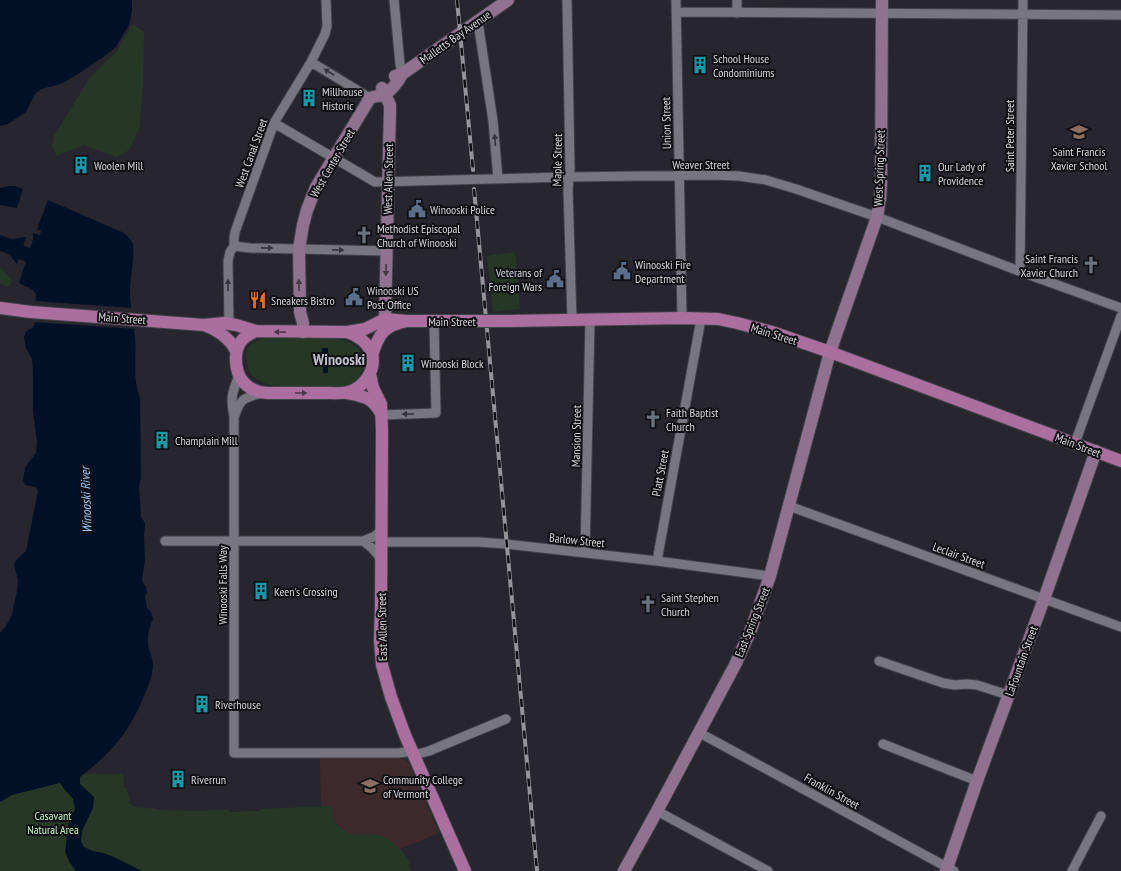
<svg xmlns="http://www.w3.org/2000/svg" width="1121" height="871" font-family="'PT Sans Narrow',sans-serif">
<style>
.education{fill:#3d292b}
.green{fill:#263726}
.water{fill:#001127}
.pier{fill:#27262f}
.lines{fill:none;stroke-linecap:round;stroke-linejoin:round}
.river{stroke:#001127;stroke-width:14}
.street-casing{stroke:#424249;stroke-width:11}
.secondary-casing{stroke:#424249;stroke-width:14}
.primary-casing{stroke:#424249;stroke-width:14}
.street{stroke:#767580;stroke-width:9}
.secondary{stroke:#907290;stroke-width:12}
.primary{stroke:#aa6f9f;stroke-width:12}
.rail-casing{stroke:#95949b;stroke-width:4}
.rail{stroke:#101014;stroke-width:2.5;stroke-dasharray:8;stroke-linecap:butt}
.primary-bridge-casing{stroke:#424249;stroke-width:14;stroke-linecap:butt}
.primary-bridge{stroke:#aa6f9f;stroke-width:12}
.oneway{fill:#34333a}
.oneway2{fill:#433746}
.oneway3{fill:#4e364c}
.labels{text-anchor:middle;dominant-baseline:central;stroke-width:4;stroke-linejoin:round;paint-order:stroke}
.street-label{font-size:12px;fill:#d2d2d8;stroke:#101014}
.poi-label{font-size:12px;fill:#d2d2d8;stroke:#101014;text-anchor:start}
.park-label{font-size:12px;fill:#bff0be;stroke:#101014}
.water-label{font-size:13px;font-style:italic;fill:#98c6f6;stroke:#101014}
.district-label{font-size:16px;font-weight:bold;fill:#bfbeca;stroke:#101014}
</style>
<rect width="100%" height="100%" fill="#27262f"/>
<path class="education" d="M 320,759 L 403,759 L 409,763 L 439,833 L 400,849 L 385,838 L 372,835 L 356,835 L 345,832 L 333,819 L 329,806 L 321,806 Z"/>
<path class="green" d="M 133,24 L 144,32 L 143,87 L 139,129 L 129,150 L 117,157 L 84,145 L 57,156 L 52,147 L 54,136 L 89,79 L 116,52 Z
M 515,252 L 520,309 L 493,312 L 487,256 Z
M 0,267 L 12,280 L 10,287 L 3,285 L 0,284 Z
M 273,337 C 294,338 324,335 343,340 C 358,344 368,357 361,372 C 359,378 355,382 349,385 C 341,389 288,388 277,386 C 269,385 260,382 254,377 C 249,373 248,368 247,361 C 246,358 245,353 247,349 C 250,341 265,338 273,337 Z
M 0,773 L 123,774 L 124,788 L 127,788 L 130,803 L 134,807 L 158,809 L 158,810 L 207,811 L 208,810 L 229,810 L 230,812 L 260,811 L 260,809 L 329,806 L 332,808 C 333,819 333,820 340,827 C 354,841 370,830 385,837 C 390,840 396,846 400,849 C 407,856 410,862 411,871 L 0,871 Z"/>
<path class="water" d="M 0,0 L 132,0 L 132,11 L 129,25 L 116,47 L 102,58 L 78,74 L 61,84 L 41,89 L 35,94 L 26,112 L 8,124 L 0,126 Z
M 9,186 L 15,186 L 23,189 L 17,208 L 0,205 L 0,188 Z
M 48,200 L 124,233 C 127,236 132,240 133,245 C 135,258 130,277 130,291 C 130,307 134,322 135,337 C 137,359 132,377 140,398 L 141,477 L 139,487 L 141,517 L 145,523 L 145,526 L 144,536 L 145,560 L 142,580 L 143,583 L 146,587 L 147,592 L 145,596 L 147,608 L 151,612 L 153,619 C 149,628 146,639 149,649 C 151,655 153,660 153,667 C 152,677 148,687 144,696 C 129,733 111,753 80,777 L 80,784 L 94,797 L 93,808 L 82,831 L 81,841 L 84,847 L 93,851 L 103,853 L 114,857 L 142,871 L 76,871 L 70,863 L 65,852 L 68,825 L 75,809 L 73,799 L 65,790 L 60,783 L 12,795 L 0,802 L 0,633 L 6,626 L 12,614 L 17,591 L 18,580 L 14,565 L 16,560 L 26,551 L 38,491 L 36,487 L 25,485 L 23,480 L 25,468 L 28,463 L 36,453 L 37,442 L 33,411 L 33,371 L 32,359 L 26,348 L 24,337 L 26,331 L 32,328 L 35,324 L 36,294 L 32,289 L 19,283 L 33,239 L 33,233 L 40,235 L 41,231 L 37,229 Z
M 0,235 L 12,239 L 26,237 L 17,264 L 7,251 L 0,248 Z
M 322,348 L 328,348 L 328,373 L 323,373 Z"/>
<path class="pier" d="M 34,301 L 133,308 L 136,329 L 33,322 Z"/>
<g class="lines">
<path class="river" d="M 0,243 L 28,255 L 45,264"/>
<g class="street-casing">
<path id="street" d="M 394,0 L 400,64 L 402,74
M 567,0 L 570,170 L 568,189 L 572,320
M 676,0 L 682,318
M 737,0 L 737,13
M 676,12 L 1121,15
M 478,22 L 493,121 L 498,179
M 311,62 L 370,98
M 274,123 L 375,182 L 569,177 L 712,175 L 739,176 L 766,180 L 796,189 L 877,217 L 1027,274 L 1121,308
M 234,246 L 250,248 L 387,251
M 1020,271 L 1023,0
M 229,324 L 228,261 L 230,252 L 234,246 L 234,238 L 235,232 L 274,123 L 311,62 L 325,34 L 327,26 L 326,0
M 239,375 C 232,393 230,398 234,417 L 234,753 L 399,753 L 412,751
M 235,415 C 241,397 245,398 262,393
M 381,415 L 436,413 L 434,321
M 1075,443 L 1121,316
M 789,506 L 1121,627
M 165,541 L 363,541 L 373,537 L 382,531
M 363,541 L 372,548 L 382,560
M 382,542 L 479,542 L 506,544 L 657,561 L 770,576
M 585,553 L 590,320
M 657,561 L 701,319
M 879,661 L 943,683 L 955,685 L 967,684 L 977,685 L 1008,695
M 698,732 L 954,871
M 883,744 L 977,781
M 414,755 L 429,751 L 506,719
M 657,811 L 768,871
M 1072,871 L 1101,816"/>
</g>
<g class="secondary-casing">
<path id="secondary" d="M 395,76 L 402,74 L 508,0
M 382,88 L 390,105 L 390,108 L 385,319
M 303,332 L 303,323 L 300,312 L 299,249 L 303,225 L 307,210 L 316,187 L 370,98 C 375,96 379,96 384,95 C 390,92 399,81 402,74
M 624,871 L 657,811 L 735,665 L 750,632 L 770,576 L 830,352 L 877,217 L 880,199 L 881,184 L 882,0
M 946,871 L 977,781 L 1044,599 L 1096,451"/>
</g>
<g class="primary-casing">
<path id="primary" d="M 0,308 L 31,312 L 204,325 L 224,323 L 236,325 L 256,331 L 347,332 L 365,329 L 385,319 L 407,321
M 503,321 L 682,318 L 718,319 L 737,323 L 772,332 L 830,352 L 1121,461
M 204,325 C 217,330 230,338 236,351
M 256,331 C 251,333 246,336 242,340 C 238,345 236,351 236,357 C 235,378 247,392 268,393 C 286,393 305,393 324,393 C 331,393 341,394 348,392 C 364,388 376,370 372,354 C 368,343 358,335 347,332
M 372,355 C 379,334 383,326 407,321 L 470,321
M 370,374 L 373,388 L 381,404 L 382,431 L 381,606 L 380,640 L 382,665 L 391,697 L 405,735 L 465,871
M 347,393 C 362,396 372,397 380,412"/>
</g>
<use href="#street" class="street"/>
<use href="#secondary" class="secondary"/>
<use href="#primary" class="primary"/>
<g class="rail-casing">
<path id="rail" d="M 457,0 L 473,170
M 474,189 L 537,871"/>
</g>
<use href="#rail" class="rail"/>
<g class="primary-bridge-casing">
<path id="primary-bridge" d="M 470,321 L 503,321"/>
</g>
<use href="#primary-bridge" class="primary-bridge"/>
</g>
<defs><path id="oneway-solid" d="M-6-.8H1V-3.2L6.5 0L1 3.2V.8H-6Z"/></defs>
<g class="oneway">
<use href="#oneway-solid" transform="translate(329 72) rotate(-148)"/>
<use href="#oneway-solid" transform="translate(495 140) rotate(-94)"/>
<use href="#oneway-solid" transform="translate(267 248) rotate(1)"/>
<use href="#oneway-solid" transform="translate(338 250) rotate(1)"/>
<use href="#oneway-solid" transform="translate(228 285) rotate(-90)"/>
<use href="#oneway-solid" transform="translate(408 414) rotate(180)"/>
</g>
<g class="oneway2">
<use href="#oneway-solid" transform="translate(386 270) rotate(91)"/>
<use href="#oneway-solid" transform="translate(299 285) rotate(-91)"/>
</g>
<g class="oneway3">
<use href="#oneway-solid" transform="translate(280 332) rotate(-179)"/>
<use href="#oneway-solid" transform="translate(301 393)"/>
</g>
<defs>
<g id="building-bare" transform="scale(1.38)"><path d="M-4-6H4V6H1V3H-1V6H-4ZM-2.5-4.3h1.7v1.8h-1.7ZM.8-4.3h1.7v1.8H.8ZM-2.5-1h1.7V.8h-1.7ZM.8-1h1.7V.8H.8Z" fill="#0f9aa8" stroke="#101014" stroke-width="2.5" paint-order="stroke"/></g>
<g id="school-bare" transform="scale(1.38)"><path d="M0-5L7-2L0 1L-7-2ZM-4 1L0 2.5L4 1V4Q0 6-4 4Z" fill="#8d6e63" stroke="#101014" stroke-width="2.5" paint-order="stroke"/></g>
<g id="civic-bare" transform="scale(1.38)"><path d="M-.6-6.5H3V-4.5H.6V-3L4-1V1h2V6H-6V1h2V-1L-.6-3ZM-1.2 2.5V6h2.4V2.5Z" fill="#5c6f8a" stroke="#101014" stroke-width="2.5" paint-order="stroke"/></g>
<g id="church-bare" transform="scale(1.38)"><path d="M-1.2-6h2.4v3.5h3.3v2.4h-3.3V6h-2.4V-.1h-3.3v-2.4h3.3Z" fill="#6b7280" stroke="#101014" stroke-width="2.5" paint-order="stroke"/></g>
<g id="restaurant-bare" transform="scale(1.38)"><path d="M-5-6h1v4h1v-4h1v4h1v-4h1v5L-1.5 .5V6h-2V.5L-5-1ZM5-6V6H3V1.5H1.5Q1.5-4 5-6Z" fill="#e8710a" stroke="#101014" stroke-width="2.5" paint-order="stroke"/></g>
<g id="university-bare" transform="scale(1.38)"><path d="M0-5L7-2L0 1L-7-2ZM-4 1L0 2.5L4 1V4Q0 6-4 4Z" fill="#8d6e63" stroke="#101014" stroke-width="2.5" paint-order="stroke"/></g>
</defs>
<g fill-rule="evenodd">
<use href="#building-bare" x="700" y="65"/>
<use href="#building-bare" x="309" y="98"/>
<use href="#school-bare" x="1079" y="132"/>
<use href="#building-bare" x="81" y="165"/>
<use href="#building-bare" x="925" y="173"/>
<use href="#civic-bare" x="417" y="209"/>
<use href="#church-bare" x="364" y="235"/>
<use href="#church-bare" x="1091" y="265"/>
<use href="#civic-bare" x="622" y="271"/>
<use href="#civic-bare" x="555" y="279"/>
<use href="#civic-bare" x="354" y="297"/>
<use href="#restaurant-bare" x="258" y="300"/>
<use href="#building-bare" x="408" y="363"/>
<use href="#church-bare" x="653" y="419"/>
<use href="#building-bare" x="162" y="440"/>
<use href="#building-bare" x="261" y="591"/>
<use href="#church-bare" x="648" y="604"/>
<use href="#building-bare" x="202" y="704"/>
<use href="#building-bare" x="178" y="779"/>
<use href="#university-bare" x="370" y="786"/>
</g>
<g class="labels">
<g class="street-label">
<text transform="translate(455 37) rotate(-35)">Malletts Bay Avenue</text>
<text transform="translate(666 123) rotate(-91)">Union Street</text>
<text transform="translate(1009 136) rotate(-90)">Saint Peter Street</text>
<text transform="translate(251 153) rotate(-70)">West Canal Street</text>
<text transform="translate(557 160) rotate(-89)">Maple Street</text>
<text transform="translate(332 163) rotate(-60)">West Center Street</text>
<text x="701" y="164">Weaver Street</text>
<text transform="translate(879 168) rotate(-88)">West Spring Street</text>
<text transform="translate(388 179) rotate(-89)">West Allen Street</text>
<text transform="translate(122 318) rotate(4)">Main Street</text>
<text x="452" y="321">Main Street</text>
<text transform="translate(774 334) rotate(17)">Main Street</text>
<text transform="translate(576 436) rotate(-89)">Mansion Street</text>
<text transform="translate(1078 445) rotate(21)">Main Street</text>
<text transform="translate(660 473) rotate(-79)">Platt Street</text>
<text transform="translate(577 540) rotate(6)">Barlow Street</text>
<text transform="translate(959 555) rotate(20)">Leclair Street</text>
<text transform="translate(222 585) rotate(-90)">Winooski Falls Way</text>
<text transform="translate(752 622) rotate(-68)">East Spring Street</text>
<text transform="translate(382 627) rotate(-91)">East Allen Street</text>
<text transform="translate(1021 661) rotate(-70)">LaFountain Street</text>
<text transform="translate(832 791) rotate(29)">Franklin Street</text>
</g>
<g class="poi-label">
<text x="713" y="58">School House<tspan x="713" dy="14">Condominiums</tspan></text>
<text x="322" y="91">Millhouse<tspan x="322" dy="14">Historic</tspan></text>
<text x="1079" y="151" text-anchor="middle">Saint Francis<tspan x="1079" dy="14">Xavier School</tspan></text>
<text x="94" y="165">Woolen Mill</text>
<text x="938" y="166">Our Lady of<tspan x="938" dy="14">Providence</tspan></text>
<text x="430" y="209">Winooski Police</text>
<text x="377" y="228">Methodist Episcopal<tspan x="377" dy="14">Church of Winooski</tspan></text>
<text x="1078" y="258" text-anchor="end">Saint Francis<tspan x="1078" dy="14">Xavier Church</tspan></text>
<text x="635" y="264">Winooski Fire<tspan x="635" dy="14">Department</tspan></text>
<text x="542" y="272" text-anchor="end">Veterans of<tspan x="542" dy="14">Foreign Wars</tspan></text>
<text x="367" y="290">Winooski US<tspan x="367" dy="14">Post Office</tspan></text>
<text x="271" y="300">Sneakers Bistro</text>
<text x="421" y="363">Winooski Block</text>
<text x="666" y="412">Faith Baptist<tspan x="666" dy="14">Church</tspan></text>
<text x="175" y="440">Champlain Mill</text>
<text x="274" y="591">Keen's Crossing</text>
<text x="661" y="597">Saint Stephen<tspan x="661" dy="14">Church</tspan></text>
<text x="215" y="704">Riverhouse</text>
<text x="191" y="779">Riverrun</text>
<text x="383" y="779">Community College<tspan x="383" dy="14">of Vermont</tspan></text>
</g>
<g class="park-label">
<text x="53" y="815">Casavant<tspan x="53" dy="14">Natural Area</tspan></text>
</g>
<g class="water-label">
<text transform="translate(86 500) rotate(-92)">Winooski River</text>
</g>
<g class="district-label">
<text x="339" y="359">Winooski</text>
</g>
</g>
</svg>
